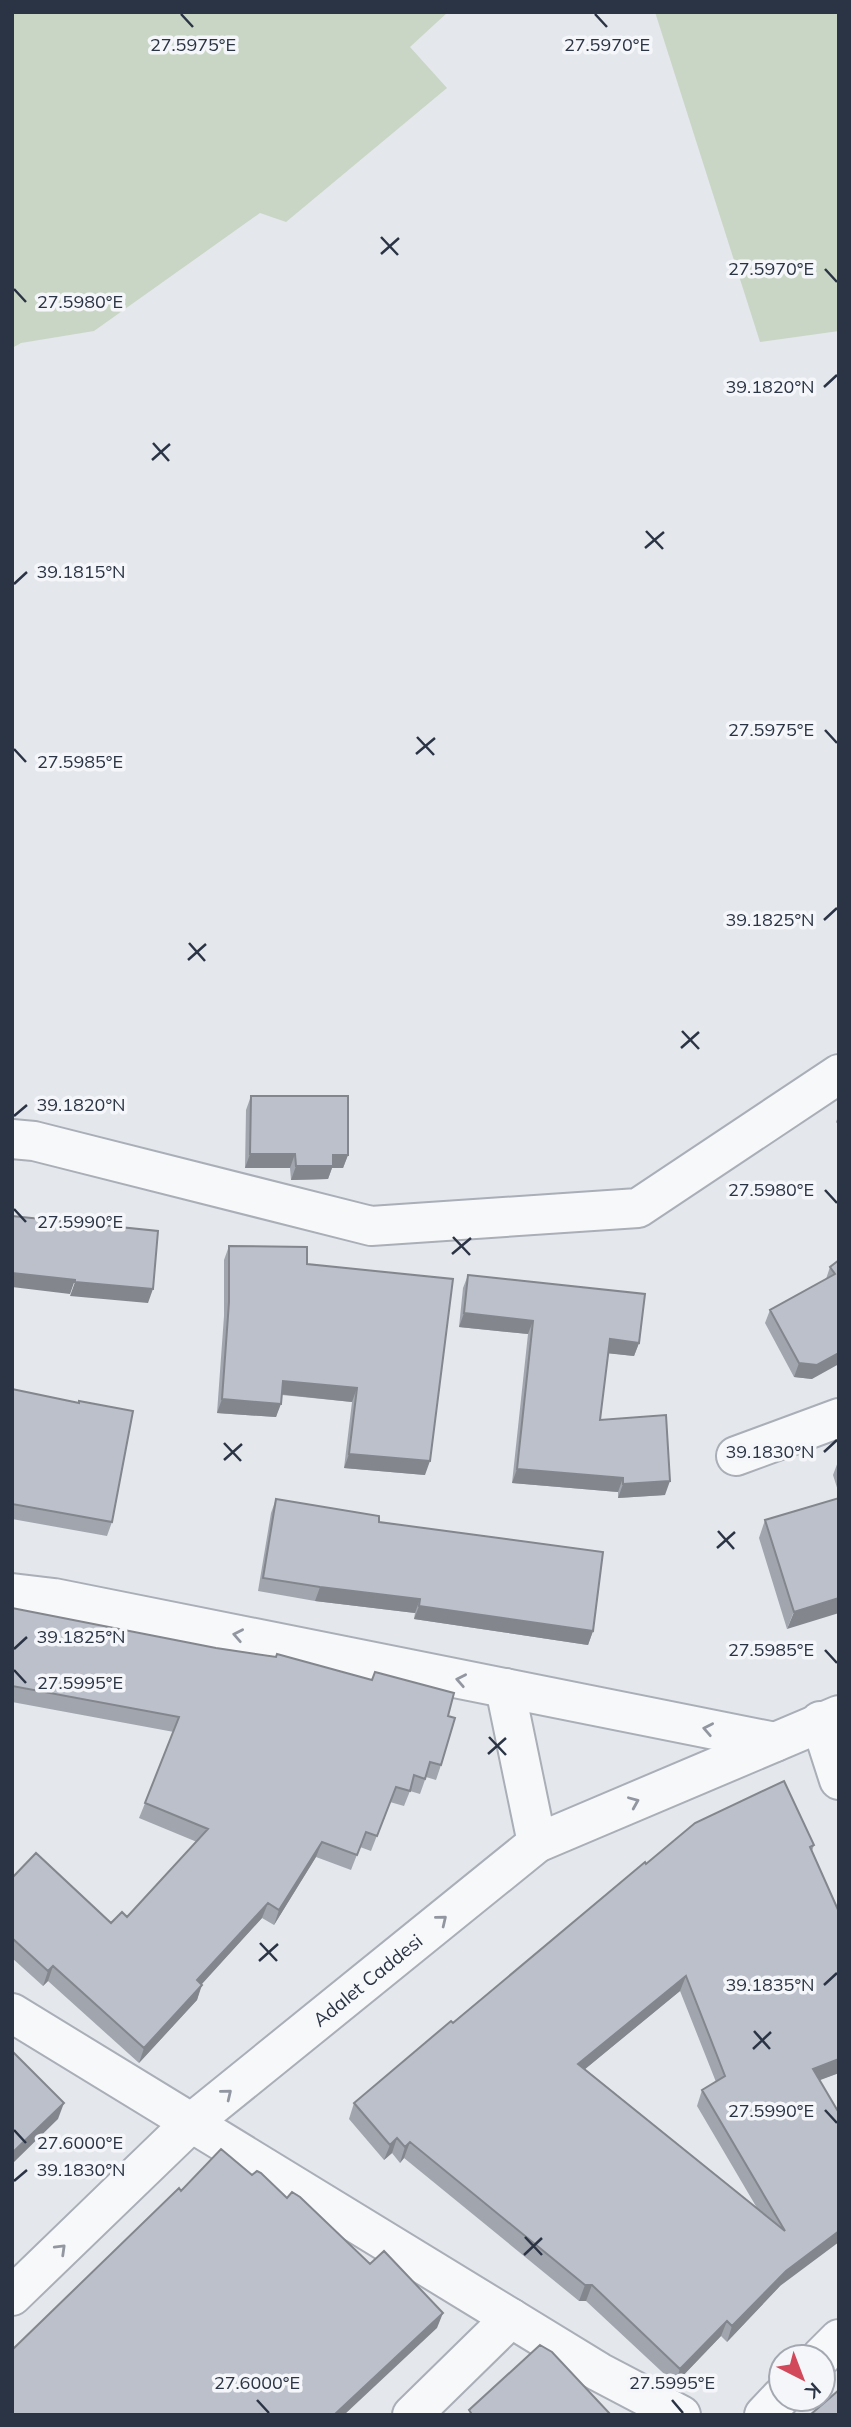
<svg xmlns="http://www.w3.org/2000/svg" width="851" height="2427" font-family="Mulish,sans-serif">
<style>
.green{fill:#c9d6c5}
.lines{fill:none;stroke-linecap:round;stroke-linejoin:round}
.minor-casing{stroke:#a9aeb7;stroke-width:42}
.minor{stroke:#f7f8fa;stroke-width:38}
.wall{fill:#a1a5ae;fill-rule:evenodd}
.shaded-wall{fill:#83868d}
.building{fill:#bbc0ca;stroke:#83868d;stroke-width:2;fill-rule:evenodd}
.oneway{stroke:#9196a0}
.ticks{fill:none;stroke:#2b3445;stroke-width:2.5}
.labels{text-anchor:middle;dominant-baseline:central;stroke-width:7;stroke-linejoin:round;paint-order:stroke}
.street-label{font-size:19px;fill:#2b3445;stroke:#f4f6f9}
.ticks-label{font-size:18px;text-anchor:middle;fill:#2b3445;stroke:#f4f6f9;stroke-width:7;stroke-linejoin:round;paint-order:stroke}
</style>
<rect width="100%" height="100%" fill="#e4e7ec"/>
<path class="green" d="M 12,12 L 448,12 L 410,47 L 447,88 L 286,222 L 260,213 L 94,331 L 21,343 L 12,348 Z
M 655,12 L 839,12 L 839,331 L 760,342 Z"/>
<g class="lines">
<g class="minor-casing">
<g id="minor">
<path d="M 12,1139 L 34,1141 L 371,1226 L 638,1208 L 839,1074"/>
<path d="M 736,1456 L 839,1418"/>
<path d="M 12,1593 L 54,1598 L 775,1742"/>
<path d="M 505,1688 L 537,1843"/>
<path d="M 820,1721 L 839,1780"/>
<path d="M 12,2013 L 599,2372 L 681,2415"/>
<path id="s1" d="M 12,2296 L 191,2123 L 537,1843 L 839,1715"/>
<path d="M 821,2357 L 839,2339"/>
<path d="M 412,2415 L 511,2318"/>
<path d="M 764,2415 L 781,2397"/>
</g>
</g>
<use href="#minor" class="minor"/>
</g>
<path class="wall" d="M 251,1096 L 348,1155 L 343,1168 L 332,1168 L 328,1179 L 291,1180 L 290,1168 L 245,1168 L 246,1110 Z
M 839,1114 L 839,1126 L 836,1122 Z
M 229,1246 L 307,1264 L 425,1475 L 344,1468 L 352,1402 L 282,1395 L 276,1417 L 217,1413 L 224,1316 L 224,1260 Z
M 839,1260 L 812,1379 L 794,1377 L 765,1323 L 770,1310 L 826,1279 L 830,1267 Z
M 468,1275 L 639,1343 L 634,1356 L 608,1353 L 600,1420 L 665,1495 L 618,1498 L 618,1492 L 512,1483 L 528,1334 L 459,1327 L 463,1288 Z
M 12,1389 L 112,1522 L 107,1536 L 12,1519 Z
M 839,1459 L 839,1494 L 833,1475 Z
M 839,1498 L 787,1629 L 759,1538 L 765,1520 Z
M 276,1499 L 379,1522 L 593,1631 L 588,1645 L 414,1619 L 415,1613 L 315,1601 L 258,1591 L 271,1513 Z
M 12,1608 L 448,1716 L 441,1765 L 436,1780 L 426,1777 L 420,1794 L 410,1791 L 404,1806 L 390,1802 L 371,1851 L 360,1847 L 351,1870 L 316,1857 L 274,1925 L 262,1918 L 201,1984 L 197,2000 L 139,2063 L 48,1981 L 43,1986 L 12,1958 L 12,1878 L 111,1923 L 127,1917 L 197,1842 L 139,1818 L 174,1732 L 12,1702 Z
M 814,1845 L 812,1851 L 839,1912 L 839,2073 L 819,2080 L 780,2286 L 727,2342 L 721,2336 L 675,2384 L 586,2301 L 579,2301 L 404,2158 L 400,2163 L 392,2153 L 384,2160 L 349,2119 L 354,2103 L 646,1864 ZM 680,1991 L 716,2082 L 702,2090 L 697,2106 L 757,2208 L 585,2069 Z"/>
<path class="shaded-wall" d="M 250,1154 L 295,1154 L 290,1168 L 245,1168 Z
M 333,1155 L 348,1155 L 343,1168 L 332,1168 L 328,1179 L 291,1180 L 296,1166 Z
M 12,1273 L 75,1280 L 70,1294 L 12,1287 Z
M 75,1282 L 153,1289 L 148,1303 L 70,1296 Z
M 464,1313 L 533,1321 L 528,1334 L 459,1327 Z
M 610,1339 L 639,1343 L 634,1356 L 605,1353 Z
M 839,1353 L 839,1364 L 812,1379 L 794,1377 L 799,1363 Z
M 283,1381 L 357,1388 L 352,1402 L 278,1394 Z
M 222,1399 L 281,1404 L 276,1417 L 217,1413 Z
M 349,1454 L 430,1461 L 425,1475 L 344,1468 Z
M 517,1469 L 623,1478 L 618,1492 L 512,1483 Z
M 670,1481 L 665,1495 L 618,1498 L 623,1484 Z
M 320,1587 L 420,1599 L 415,1613 L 315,1601 Z
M 839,1598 L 839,1613 L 787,1629 L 794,1612 Z
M 419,1606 L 593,1631 L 588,1645 L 414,1619 Z
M 322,1842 L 316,1857 L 274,1925 L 279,1910 Z
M 268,1903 L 262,1918 L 192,1995 L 197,1980 Z
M 53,1966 L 48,1981 L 43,1986 L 48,1971 Z
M 686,1976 L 680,1991 L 573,2079 L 578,2064 Z
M 202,1985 L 197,2000 L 139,2063 L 144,2048 Z
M 839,2059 L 839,2073 L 807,2085 L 813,2069 Z
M 64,2103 L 58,2119 L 12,2164 L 12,2153 Z
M 397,2138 L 392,2153 L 384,2160 L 390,2145 Z
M 410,2142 L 404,2158 L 400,2163 L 405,2147 Z
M 839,2231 L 839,2242 L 780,2286 L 727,2342 L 732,2326 L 786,2271 Z
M 585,2285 L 592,2285 L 586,2301 L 579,2301 Z
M 443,2313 L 437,2328 L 344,2415 L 334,2415 Z
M 727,2321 L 721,2336 L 675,2384 L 680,2369 Z"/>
<path class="building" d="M 251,1096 L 348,1096 L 348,1155 L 333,1155 L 333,1166 L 296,1166 L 295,1154 L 250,1154 Z
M 12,1216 L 158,1231 L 153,1289 L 75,1282 L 75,1280 L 12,1273 Z
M 229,1246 L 307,1247 L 307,1264 L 453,1279 L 430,1461 L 349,1454 L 357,1388 L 283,1381 L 281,1404 L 222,1399 L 229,1302 Z
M 839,1260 L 839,1353 L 817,1365 L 799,1363 L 770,1310 L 835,1274 L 830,1267 Z
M 468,1275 L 645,1294 L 639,1343 L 610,1339 L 600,1420 L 666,1415 L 670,1481 L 623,1484 L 623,1478 L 517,1469 L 533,1321 L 464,1313 Z
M 12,1389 L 79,1403 L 79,1401 L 133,1411 L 112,1522 L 12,1504 Z
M 839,1498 L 839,1598 L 794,1612 L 765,1520 Z
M 276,1499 L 379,1516 L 379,1522 L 603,1552 L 593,1631 L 419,1606 L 420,1599 L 320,1587 L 263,1578 Z
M 12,1608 L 216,1648 L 276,1657 L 277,1654 L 372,1680 L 375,1672 L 454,1693 L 448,1716 L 455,1718 L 441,1765 L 430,1762 L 425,1779 L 414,1775 L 410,1791 L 396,1787 L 377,1836 L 366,1832 L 357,1855 L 322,1842 L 279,1910 L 268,1903 L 197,1980 L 202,1985 L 144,2048 L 53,1966 L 48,1971 L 12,1938 L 12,1878 L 36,1853 L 111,1923 L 122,1912 L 127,1917 L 208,1829 L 145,1803 L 179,1717 L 12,1686 Z
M 784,1781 L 814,1845 L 810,1847 L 839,1912 L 839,2059 L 813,2069 L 839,2113 L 839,2231 L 786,2271 L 732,2326 L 727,2321 L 680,2369 L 592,2285 L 585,2285 L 410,2142 L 405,2147 L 397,2138 L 390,2145 L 354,2103 L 451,2021 L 453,2023 L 645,1862 L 646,1864 L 695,1823 ZM 686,1976 L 725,2076 L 702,2090 L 785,2231 L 578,2064 Z
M 12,2051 L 64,2103 L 12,2153 Z
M 221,2149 L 252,2175 L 257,2171 L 261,2173 L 287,2198 L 292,2192 L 300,2197 L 370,2264 L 384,2251 L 443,2313 L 334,2415 L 12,2415 L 12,2350 L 179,2188 L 181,2191 Z
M 540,2345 L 552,2352 L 611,2415 L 470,2415 L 471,2413 L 469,2410 Z
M 839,2390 L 839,2415 L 810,2415 Z"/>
<defs><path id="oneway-chevron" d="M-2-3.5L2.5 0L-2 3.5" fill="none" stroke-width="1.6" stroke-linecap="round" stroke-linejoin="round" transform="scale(1.75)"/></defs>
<g class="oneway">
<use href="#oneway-chevron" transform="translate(238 1635) rotate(-169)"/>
<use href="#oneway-chevron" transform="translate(461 1680) rotate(-169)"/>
<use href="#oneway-chevron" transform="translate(708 1729) rotate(-169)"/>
<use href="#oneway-chevron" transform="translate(634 1802) rotate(-23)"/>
<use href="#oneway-chevron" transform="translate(442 1920) rotate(-39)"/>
<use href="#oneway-chevron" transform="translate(227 2094) rotate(-39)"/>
<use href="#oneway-chevron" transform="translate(61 2249) rotate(-44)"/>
</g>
<path class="ticks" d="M 181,14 L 193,27M 595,14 L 607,27M 381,237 L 398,255M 381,254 L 399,238M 825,269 L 837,282M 14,289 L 26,302M 824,387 L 837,375M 153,443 L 169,461M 152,460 L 170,444M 646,531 L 663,549M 645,548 L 664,532M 14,584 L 27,572M 825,730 L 837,743M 417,737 L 434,755M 14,749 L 26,762M 416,754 L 435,738M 824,920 L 837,908M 189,943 L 205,961M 188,960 L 206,944M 682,1031 L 699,1049M 681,1048 L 699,1032M 14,1116 L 27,1105M 825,1190 L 837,1203M 14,1209 L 26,1222M 453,1237 L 470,1255M 452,1254 L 471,1238M 224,1443 L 241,1461M 824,1452 L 837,1440M 224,1460 L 242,1444M 718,1531 L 734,1549M 717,1548 L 735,1532M 14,1649 L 27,1637M 825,1650 L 837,1663M 14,1670 L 26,1683M 489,1737 L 506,1755M 488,1754 L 506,1738M 260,1943 L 277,1961M 259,1961 L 278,1944M 824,1985 L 837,1973M 754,2031 L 770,2049M 753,2049 L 771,2032M 825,2110 L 837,2123M 14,2130 L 26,2143M 14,2181 L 27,2170M 525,2237 L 542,2255M 524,2255 L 542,2238M 257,2400 L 269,2413M 672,2400 L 683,2413"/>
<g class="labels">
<g class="street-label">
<text stroke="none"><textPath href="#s1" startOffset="476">Adalet Caddesi</textPath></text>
</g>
</g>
<g class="ticks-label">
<text x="193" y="51">27.5975°E</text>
<text x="607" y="51">27.5970°E</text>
<text x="771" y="275">27.5970°E</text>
<text x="80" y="308">27.5980°E</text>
<text x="770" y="393">39.1820°N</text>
<text x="81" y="578">39.1815°N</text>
<text x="771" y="736">27.5975°E</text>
<text x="80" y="768">27.5985°E</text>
<text x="770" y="926">39.1825°N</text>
<text x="81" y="1111">39.1820°N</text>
<text x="771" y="1196">27.5980°E</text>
<text x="80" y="1228">27.5990°E</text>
<text x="770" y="1458">39.1830°N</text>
<text x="81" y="1643">39.1825°N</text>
<text x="771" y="1656">27.5985°E</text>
<text x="80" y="1689">27.5995°E</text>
<text x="770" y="1991">39.1835°N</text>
<text x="771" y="2117">27.5990°E</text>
<text x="80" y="2149">27.6000°E</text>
<text x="81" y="2176">39.1830°N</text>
<text x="257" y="2389">27.6000°E</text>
<text x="672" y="2389">27.5995°E</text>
</g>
<rect width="851" height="2427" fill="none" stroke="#2b3445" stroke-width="28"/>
<g transform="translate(802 2378) rotate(138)"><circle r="33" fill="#f4f6f9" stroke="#a4a8b1" stroke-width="2"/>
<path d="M0-5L12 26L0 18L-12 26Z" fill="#d1495b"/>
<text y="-10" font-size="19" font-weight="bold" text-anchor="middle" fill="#2b3445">K</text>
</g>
</svg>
